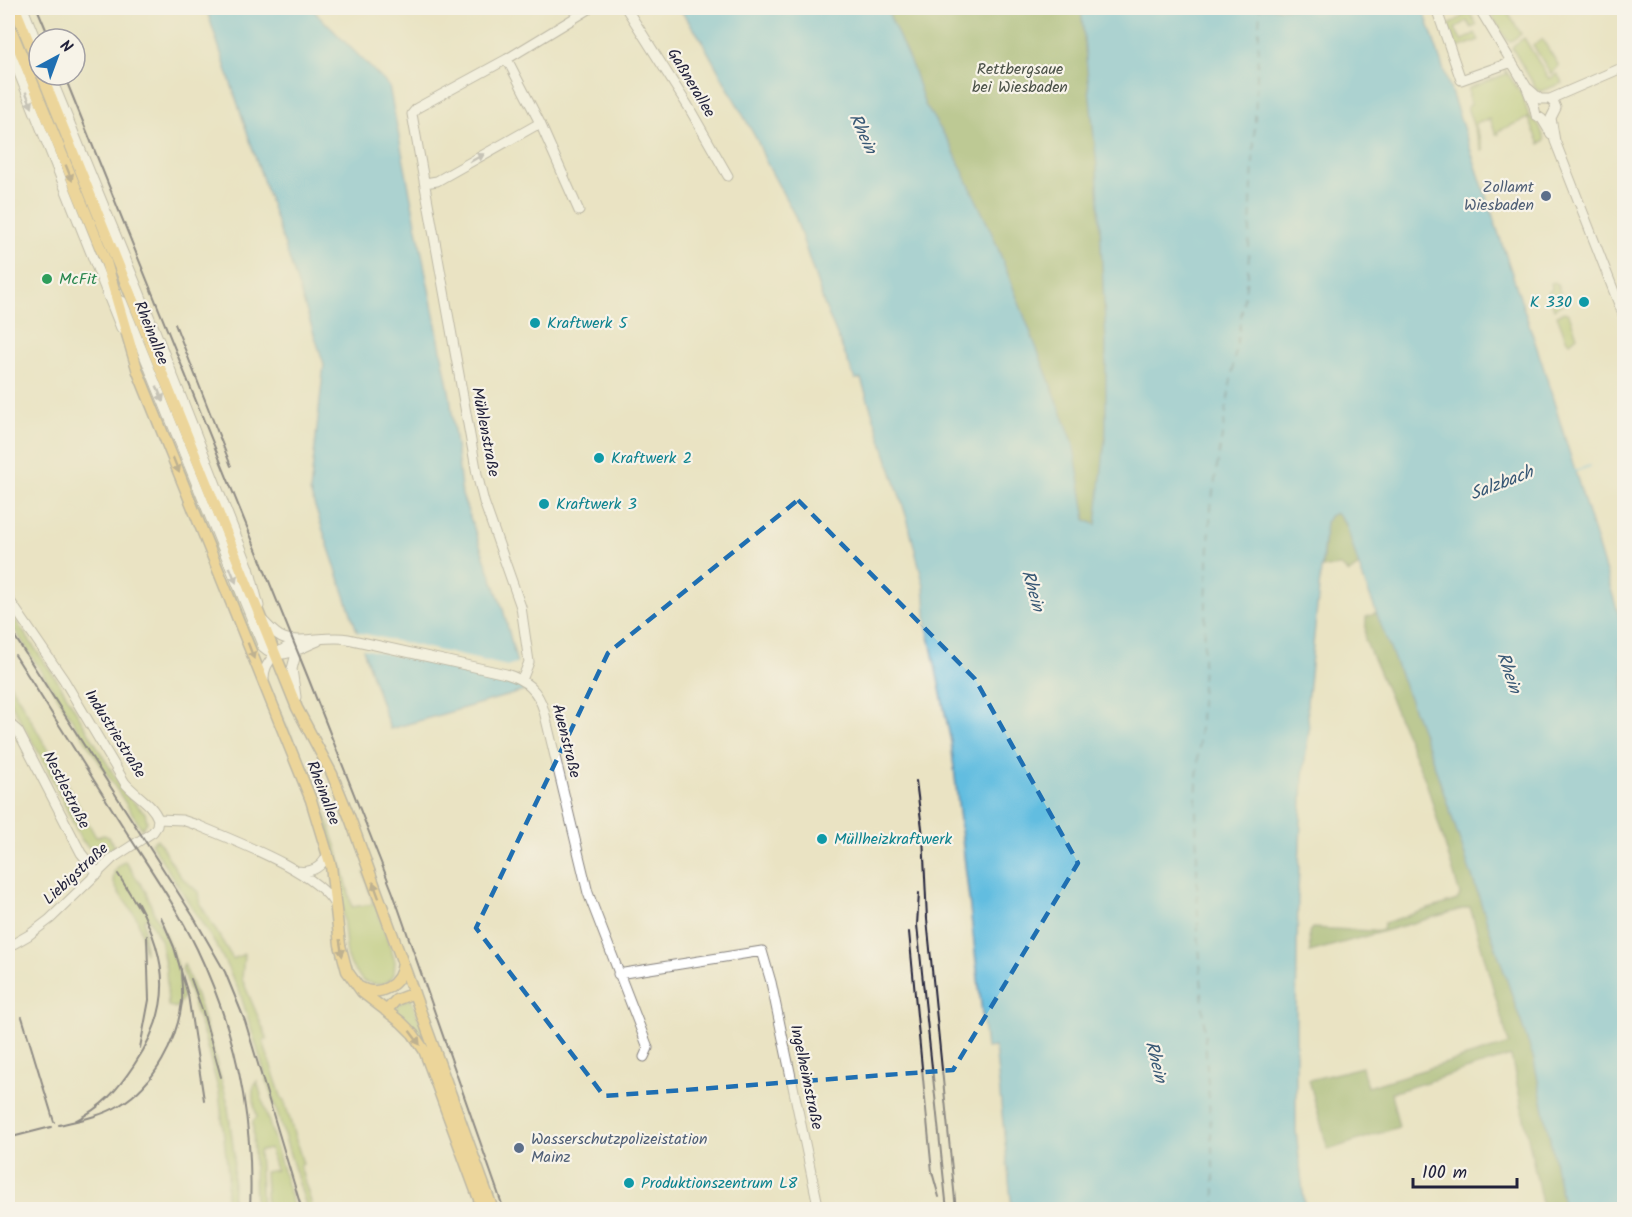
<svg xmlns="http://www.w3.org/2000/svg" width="1632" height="1217" font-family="Kalam,sans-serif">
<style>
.green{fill:#aac267;stroke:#667251;stroke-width:1.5}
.forest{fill:#87a85c;stroke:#54654c;stroke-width:1.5}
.water{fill:#62bde0;stroke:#42708e;stroke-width:1.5}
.pier{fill:#eae3c3}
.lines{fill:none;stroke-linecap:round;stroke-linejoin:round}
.stream{stroke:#62bde0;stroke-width:2}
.ferry{stroke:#385875;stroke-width:1.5;stroke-dasharray:8 6;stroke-linecap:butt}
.minor-casing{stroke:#86827f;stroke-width:11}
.major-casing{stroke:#86827f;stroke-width:13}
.minor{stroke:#fff;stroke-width:9}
.major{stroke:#f0c469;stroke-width:10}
.rail{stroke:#22223b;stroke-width:2}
.oneway{fill:#9c9ca7}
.oneway2{fill:#897352}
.marked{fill:none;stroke:#1f6fb2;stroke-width:4.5;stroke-dasharray:12 8;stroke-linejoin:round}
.service-dot{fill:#5c6f8a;stroke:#f7f3e8;stroke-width:2}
.leisure-dot{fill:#2e9e5b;stroke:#f7f3e8;stroke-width:2}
.culture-dot{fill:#0f9aa8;stroke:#f7f3e8;stroke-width:2}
.labels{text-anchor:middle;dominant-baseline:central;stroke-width:4.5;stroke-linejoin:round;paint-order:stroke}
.park-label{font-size:16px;fill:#4b5248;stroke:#f7f3e8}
.street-label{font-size:16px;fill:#22223b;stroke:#f7f3e8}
.service-label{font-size:16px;fill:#4e5e75;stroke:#f7f3e8;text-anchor:end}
.leisure-label{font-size:16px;fill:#27864d;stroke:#f7f3e8;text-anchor:start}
.culture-label{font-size:16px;fill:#0d838f;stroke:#f7f3e8;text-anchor:start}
.water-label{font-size:18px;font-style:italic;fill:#385875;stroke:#f7f3e8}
</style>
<rect width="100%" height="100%" fill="#f7f3e8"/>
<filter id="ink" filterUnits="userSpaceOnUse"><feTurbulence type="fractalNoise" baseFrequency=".0167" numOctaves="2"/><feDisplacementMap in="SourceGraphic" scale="12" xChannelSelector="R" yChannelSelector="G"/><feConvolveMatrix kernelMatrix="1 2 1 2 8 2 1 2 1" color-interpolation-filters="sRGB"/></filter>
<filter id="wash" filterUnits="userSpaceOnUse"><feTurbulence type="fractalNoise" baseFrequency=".008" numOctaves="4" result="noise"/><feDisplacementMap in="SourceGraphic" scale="24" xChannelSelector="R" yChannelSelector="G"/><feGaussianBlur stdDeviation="1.35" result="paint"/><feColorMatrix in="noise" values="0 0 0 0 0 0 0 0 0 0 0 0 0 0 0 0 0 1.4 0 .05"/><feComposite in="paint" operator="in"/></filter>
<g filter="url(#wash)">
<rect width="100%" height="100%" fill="#eae3c3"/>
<path class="green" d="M 1487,8 L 1505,8 L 1521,34 L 1511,41 L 1507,40 Z
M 1469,12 L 1477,25 L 1472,28 L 1467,21 L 1455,29 L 1462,41 L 1475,33 L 1479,40 L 1455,49 L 1448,26 Z
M 1524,38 L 1549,79 L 1557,74 L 1563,83 L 1541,91 L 1537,90 L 1512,48 L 1514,45 Z
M 1542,39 L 1559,66 L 1551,74 L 1533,45 Z
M 1504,68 L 1522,95 L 1529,116 L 1539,125 L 1545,140 L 1540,144 L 1528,118 L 1498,131 L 1499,134 L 1496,134 L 1490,119 L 1475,124 L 1484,150 L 1482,151 L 1467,107 L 1471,104 L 1469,100 L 1469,88 L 1506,74 Z
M 1554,282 L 1557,284 L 1564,303 L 1554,309 L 1548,292 L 1552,289 L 1551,283 Z
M 1564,312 L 1569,314 L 1577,336 L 1570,342 L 1566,339 L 1557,315 Z
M 122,314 L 256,645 L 253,646 L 134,349 Z
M 8,610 L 59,683 L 126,795 L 145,813 L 147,822 L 142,829 L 8,619 Z
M 8,681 L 21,702 L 96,837 L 104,835 L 109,837 L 115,847 C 97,853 93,854 81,839 L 45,764 L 8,698 Z
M 278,711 C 311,771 338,840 352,907 L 373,904 L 364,872 L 395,961 L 394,974 L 391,979 L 383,984 L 373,984 L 363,981 L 352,967 L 347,956 L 341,894 L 332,845 L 325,822 Z
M 157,839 L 180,876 L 198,892 L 200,904 L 233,959 L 244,954 L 242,979 L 267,1038 L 263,1042 L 281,1096 L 285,1103 L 303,1164 L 300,1166 L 313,1209 L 307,1209 L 240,993 L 219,950 L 152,845 L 151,843 Z
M 125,861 L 146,892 L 153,911 L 165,934 L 177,965 L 183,998 L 176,1008 L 168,1006 L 166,969 L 160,939 L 148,918 L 144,919 L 145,954 C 142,942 142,928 136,917 C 126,899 97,877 125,861 Z
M 184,964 L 200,1007 L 227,1100 L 234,1154 L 232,1209 L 225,1209 L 228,1175 L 219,1092 L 204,1036 L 182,969 Z
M 411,998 L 434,1060 L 397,1013 L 397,1005 Z
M 257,1081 L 294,1209 L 267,1209 L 265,1172 L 276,1170 L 270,1149 L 259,1151 L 262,1209 L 255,1209 L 253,1121 L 257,1117 C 254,1104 249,1092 257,1081 Z"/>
<path class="forest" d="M 886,8 L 1081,8 L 1097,166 L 1106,341 L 1106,431 L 1097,526 L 1086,520 L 1073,442 L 993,236 L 950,144 L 925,105 L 913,69 Z
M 1335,513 C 1351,523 1354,549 1359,566 L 1349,573 L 1341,566 L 1322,568 L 1326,522 L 1329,516 Z
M 1377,613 L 1431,755 L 1534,1060 L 1564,1209 L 1543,1209 L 1511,1056 L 1391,1093 L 1399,1127 L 1328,1150 L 1309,1080 L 1362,1067 L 1367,1087 L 1509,1044 L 1470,907 L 1310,952 L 1309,932 L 1312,928 L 1374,931 L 1383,929 L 1384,923 L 1457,900 L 1460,895 L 1426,782 L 1365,640 L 1366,617 Z"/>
<path class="water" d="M 206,8 L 311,8 L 389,86 L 450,396 L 462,495 L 503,609 L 524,691 L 390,729 L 310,492 L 324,364 Z
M 679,8 L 886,8 L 913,69 L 925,105 L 950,144 L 993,236 L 1073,442 L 1086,520 L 1096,525 L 1106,431 L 1106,341 L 1097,166 L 1081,8 L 1423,8 L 1543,366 L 1624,632 L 1624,1209 L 1564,1209 L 1534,1060 L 1431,755 L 1361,573 L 1346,524 L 1341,517 L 1335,513 L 1329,516 L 1326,522 L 1307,703 L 1309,730 L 1303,776 L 1298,892 L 1296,1021 L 1296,1131 L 1305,1209 L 1012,1209 L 995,1047 L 986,1048 L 951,742 L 927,626 L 924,586 L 907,518 L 861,379 L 855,379 L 824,304 L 795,216 L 765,160 L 758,142 L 699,36 Z"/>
<path class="pier" d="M 356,632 L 507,666 L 519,662 L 527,692 L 514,683 L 498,678 L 360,648 Z"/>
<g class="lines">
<path class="stream" d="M 1572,472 L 1590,466"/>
<path class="ferry" d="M 1216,1210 L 1198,929 L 1196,802 L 1211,505 L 1248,273 L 1260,8"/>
</g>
</g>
<g filter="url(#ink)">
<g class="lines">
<g class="minor-casing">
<path id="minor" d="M 23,8 L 39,48
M 626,8 L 688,106 L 728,176
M 1436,8 L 1461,80 L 1512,62
M 1479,8 L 1526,86 L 1534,106 L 1536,115 L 1542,119 L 1551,134
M 8,46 L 121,328
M 507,59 L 540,123 L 579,211
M 50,75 L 154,328 L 249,568 L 259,606
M 1529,89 L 1540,99 L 1550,99 L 1624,67
M 1550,99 L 1554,103 L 1556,108 L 1551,118 L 1555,141 L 1624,317
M 425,183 L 437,181 L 540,123
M 122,301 L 263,647 C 280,663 300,648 318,641
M 8,598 L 64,680 L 125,783 C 135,795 153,804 158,819
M 261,619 C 268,625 275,635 284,638 C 300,644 328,635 348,639 L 506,674 C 526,680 538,690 544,711 L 588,893 L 647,1045 L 648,1048 L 644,1057
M 264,680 C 263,658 283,648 300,641
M 522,680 L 529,662 L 521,607 L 484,502 L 477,474 L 412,114 L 417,108 L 507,59 L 591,8
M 296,697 L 292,669 L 297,650
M 8,722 L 18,731 L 81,853 L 98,874
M 158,819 L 182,820 L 197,825 C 234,841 317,871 335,905
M 297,871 C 312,873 323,867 328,853
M 8,947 L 29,935 L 50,919 L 113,858 L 153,832 L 157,826 L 158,819
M 618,974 L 762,951 L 771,982 L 819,1210"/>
</g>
<g class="major-casing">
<path id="major" d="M 15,8 L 39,67
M 8,22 L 106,262 L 138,372 L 311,800 L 331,866 L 340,945 L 347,971 L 362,992 L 401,1022 L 413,1034 L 424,1050 L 483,1210
M 42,75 L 297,708 L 332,774 L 351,821 L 493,1210
M 359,987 C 379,998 401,986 403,963
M 386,1011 L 396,1000 L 414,993"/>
</g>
<use href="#minor" class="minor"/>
<use href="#major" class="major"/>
<path class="rail" d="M 37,8 L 50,39
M 64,75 L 309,680 L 393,893 L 504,1210
M 175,324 L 231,466
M 8,626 L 193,916 L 225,972 L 245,1021 L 302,1210
M 15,655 C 53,715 91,776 129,836 C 153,873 178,910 197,949 C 236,1031 254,1119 250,1210
M 916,781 L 923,836 L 927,919 L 956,1210
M 118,874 L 140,910
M 919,893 L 917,925 L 947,1210
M 161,917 L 174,947 L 188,995 L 204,1100
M 909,932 L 932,1172 L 939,1197
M 191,979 L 203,1012 L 221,1077
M 22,1017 L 54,1122
M 140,1048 L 149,1000 L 147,936
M 75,1121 C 103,1106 116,1092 134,1065 C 173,1008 169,961 137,901
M 59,1125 C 80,1120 102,1116 120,1105 C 155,1084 177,1041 182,1002 C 183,991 181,980 181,969
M 8,1138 L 51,1127"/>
</g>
<defs><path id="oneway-solid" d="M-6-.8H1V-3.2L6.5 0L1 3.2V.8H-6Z" transform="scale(1.5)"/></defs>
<g class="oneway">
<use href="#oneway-solid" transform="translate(29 100) rotate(68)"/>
<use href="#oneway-solid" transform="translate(477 158) rotate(-29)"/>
<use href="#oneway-solid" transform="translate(160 394) rotate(68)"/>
<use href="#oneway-solid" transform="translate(233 575) rotate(68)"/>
</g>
<g class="oneway2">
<use href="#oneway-solid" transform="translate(69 173) rotate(68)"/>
<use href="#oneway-solid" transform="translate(176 465) rotate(68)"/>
<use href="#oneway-solid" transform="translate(251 651) rotate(69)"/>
<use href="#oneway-solid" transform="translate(376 890) rotate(-110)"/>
<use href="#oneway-solid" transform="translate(341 948) rotate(81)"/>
<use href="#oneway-solid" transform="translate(415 1038) rotate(53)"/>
</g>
</g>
<path d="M0 0H1632V1217H0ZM 798,500 L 975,679 L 1078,863 L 953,1070 L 604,1096 L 476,928 L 608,653 Z" fill="#eae3c3" fill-opacity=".55" fill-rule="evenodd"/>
<path class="marked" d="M 798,500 L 975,679 L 1078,863 L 953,1070 L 604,1096 L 476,928 L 608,653 Z"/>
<g class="service-dot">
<circle cx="1546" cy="196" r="6"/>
<circle cx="519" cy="1148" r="6"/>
</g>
<circle class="leisure-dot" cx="47" cy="279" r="6"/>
<g class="culture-dot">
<circle cx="1584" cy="302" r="6"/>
<circle cx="535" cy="323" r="6"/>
<circle cx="599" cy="458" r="6"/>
<circle cx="544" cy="504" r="6"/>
<circle cx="822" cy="839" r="6"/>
<circle cx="629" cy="1183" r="6"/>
</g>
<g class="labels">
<g class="park-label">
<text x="1020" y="69">Rettbergsaue<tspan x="1020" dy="18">bei Wiesbaden</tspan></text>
</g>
<g class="street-label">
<text transform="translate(691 83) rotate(59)">Gaßnerallee</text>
<text transform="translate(151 333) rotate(68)">Rheinallee</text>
<text transform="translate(485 432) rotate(79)">Mühlenstraße</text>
<text transform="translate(115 734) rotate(58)">Industriestraße</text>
<text transform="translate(566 741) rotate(76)">Auenstraße</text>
<text transform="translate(66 790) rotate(63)">Nestlestraße</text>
<text transform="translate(323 793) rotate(69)">Rheinallee</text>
<text transform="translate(76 874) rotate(-43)">Liebigstraße</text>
<text transform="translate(806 1077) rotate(78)">Ingelheimstraße</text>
</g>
<g class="service-label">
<text x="1534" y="187">Zollamt<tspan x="1534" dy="18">Wiesbaden</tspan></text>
<text x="531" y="1139" text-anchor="start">Wasserschutzpolizeistation<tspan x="531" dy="18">Mainz</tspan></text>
</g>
<g class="leisure-label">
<text x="59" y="279">McFit</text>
</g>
<g class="culture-label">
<text x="1572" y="302" text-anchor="end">K 330</text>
<text x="547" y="323">Kraftwerk 5</text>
<text x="611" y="458">Kraftwerk 2</text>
<text x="556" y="504">Kraftwerk 3</text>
<text x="834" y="839">Müllheizkraftwerk</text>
<text x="641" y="1183">Produktionszentrum L8</text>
</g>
<g class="water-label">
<text transform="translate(862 134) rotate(65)">Rhein</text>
<text transform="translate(1502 484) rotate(-21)">Salzbach</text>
<text transform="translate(1032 591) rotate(74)">Rhein</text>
<text transform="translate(1508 673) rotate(71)">Rhein</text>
<text transform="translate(1155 1062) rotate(76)">Rhein</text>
</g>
</g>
<rect width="1632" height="1217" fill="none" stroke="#f7f3e8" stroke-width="30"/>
<g transform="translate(57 57) rotate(41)"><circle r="28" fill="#f7f3e8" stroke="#a29fa3" stroke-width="1.5"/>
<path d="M0-4.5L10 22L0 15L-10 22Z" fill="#1f6fb2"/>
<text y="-9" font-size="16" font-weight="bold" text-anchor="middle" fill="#22223b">N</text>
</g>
<path d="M1413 1178v9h104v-9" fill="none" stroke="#22223b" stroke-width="3"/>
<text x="1422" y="1178" font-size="18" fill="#22223b" stroke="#f7f3e8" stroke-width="4.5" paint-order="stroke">100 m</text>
</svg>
